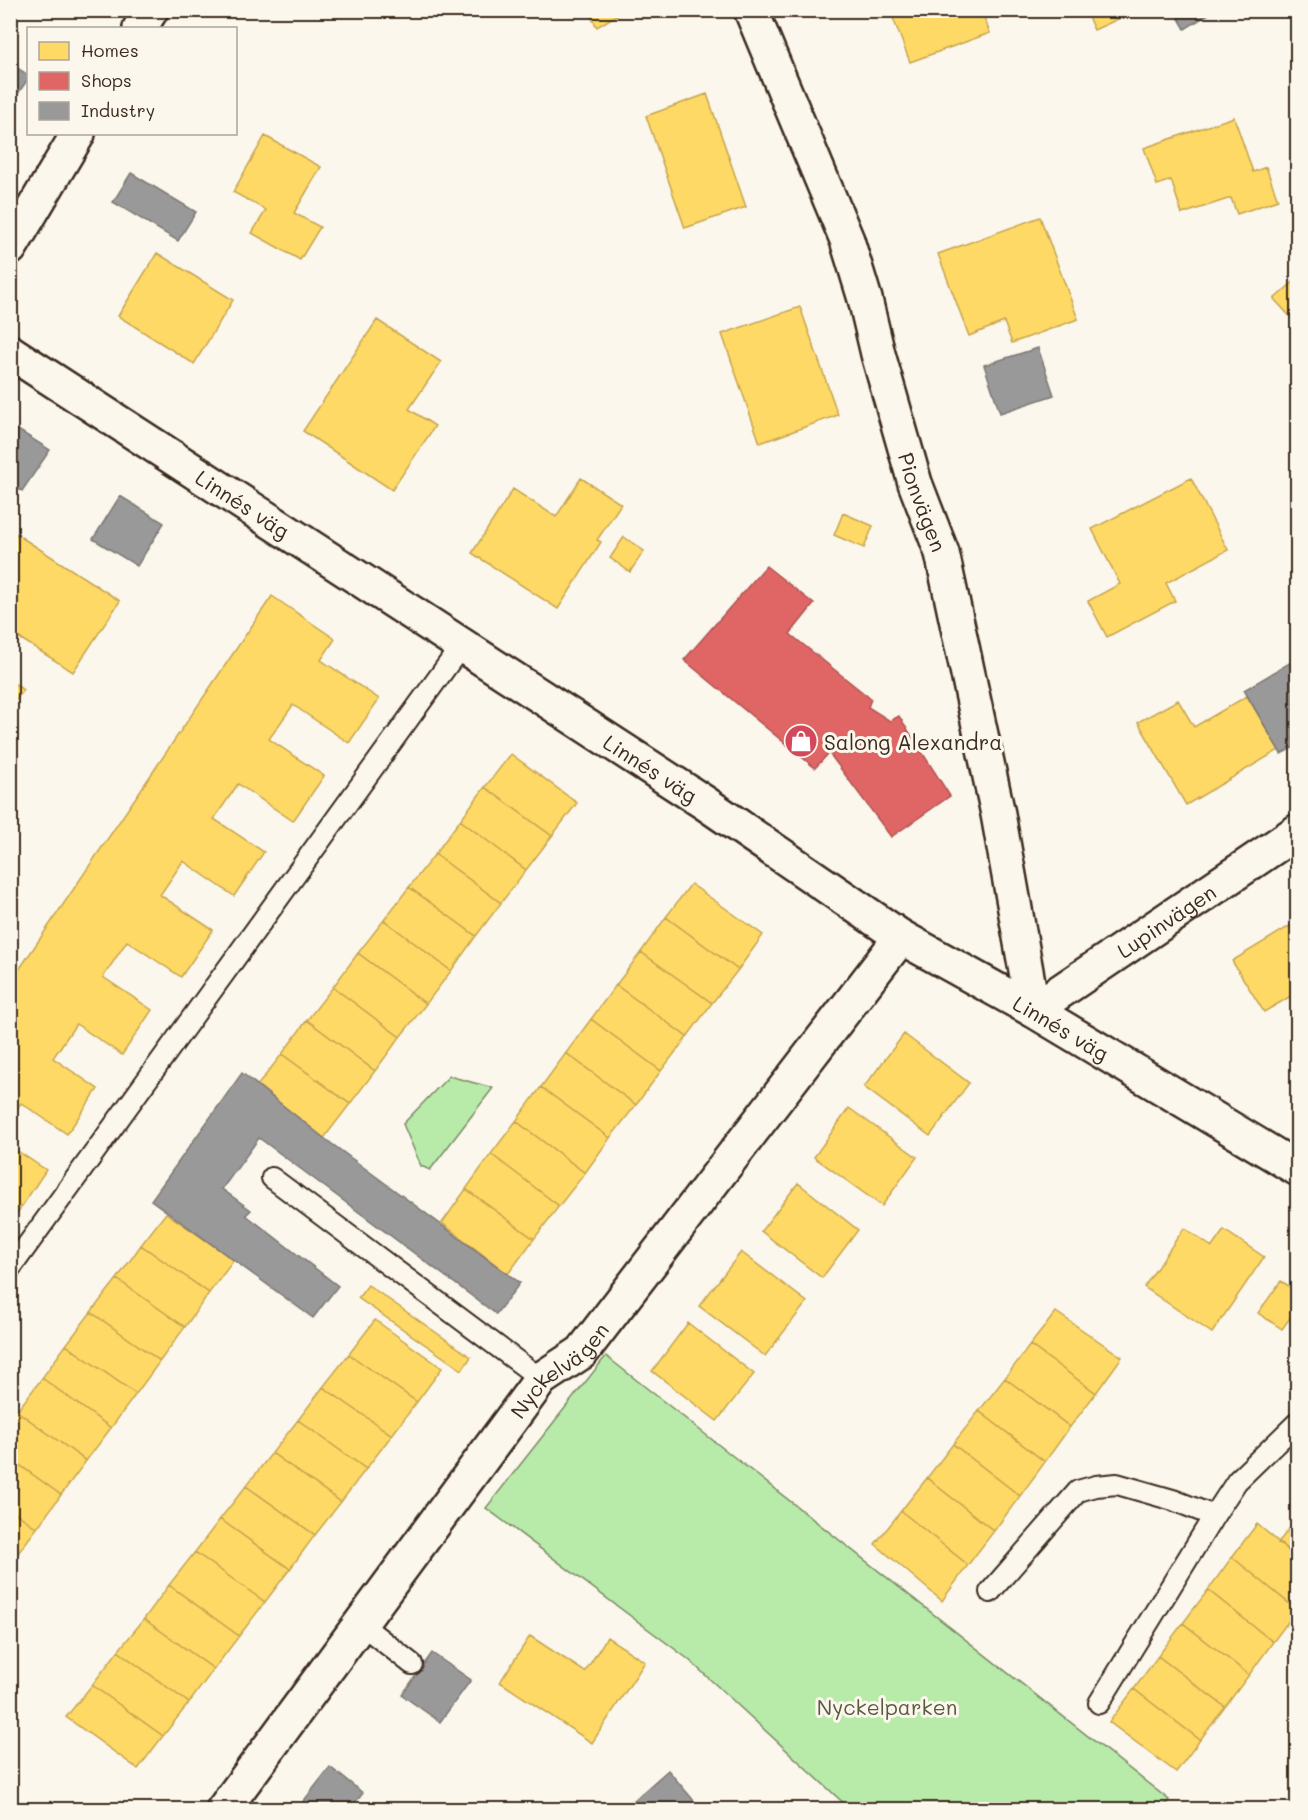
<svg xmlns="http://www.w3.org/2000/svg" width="1308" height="1820" font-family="Mali,sans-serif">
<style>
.green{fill:#b8eaaa;stroke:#7a8a64;stroke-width:1.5}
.homes{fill:#ffd966;stroke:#c4a450;stroke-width:1.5}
.shops{fill:#e06666;stroke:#ae5450;stroke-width:1.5}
.industry{fill:#999;stroke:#7d7874;stroke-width:1.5}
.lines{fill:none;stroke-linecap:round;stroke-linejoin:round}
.lane-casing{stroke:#3b2a1e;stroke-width:24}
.street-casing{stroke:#3b2a1e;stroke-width:38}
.lane{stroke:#fbf7ec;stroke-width:20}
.street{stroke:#fbf7ec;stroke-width:33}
.labels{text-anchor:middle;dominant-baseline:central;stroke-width:6;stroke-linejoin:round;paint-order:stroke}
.street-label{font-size:21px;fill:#3b2a1e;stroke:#fbf7ec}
.poi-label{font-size:21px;fill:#3b2a1e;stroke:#fbf7ec;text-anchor:start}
.park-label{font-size:21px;fill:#5a5a41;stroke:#fbf7ec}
</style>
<rect width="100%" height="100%" fill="#fbf7ec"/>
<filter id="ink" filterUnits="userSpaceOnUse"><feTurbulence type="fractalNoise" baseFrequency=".0167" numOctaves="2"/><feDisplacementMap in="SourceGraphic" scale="12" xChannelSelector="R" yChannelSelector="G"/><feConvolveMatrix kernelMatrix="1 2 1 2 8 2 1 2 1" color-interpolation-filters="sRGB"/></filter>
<g filter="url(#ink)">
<path class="green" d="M 449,1076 L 493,1088 L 430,1170 L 421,1166 L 403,1124 Z
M 606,1356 L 1169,1800 L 1163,1809 L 850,1809 L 688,1659 L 486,1508 Z"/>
<path class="homes" d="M 587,10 L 625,10 L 597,27 Z
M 890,10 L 981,10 L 990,33 L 910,62 Z
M 1085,10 L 1138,10 L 1094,30 Z
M 707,94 L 746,207 L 685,228 L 646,116 Z
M 1234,117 L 1253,172 L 1266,167 L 1278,200 L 1237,214 L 1231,198 L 1182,214 L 1171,180 L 1157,185 L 1144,148 Z
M 265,136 L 321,167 L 294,213 L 320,227 L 300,260 L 252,233 L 266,210 L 233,192 Z
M 1040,217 L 1078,319 L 1012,343 L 1004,322 L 969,336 L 938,254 Z
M 157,253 L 233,300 L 194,364 L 118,316 Z
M 1298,278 L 1298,325 L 1274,299 Z
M 800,307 L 838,415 L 760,443 L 722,334 Z
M 377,320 L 441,362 L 409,409 L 435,426 L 392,490 L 303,431 Z
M 581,478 L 621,504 L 597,540 L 601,542 L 558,609 L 472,553 L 513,489 L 556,517 Z
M 1191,478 L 1228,550 L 1166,583 L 1175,601 L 1107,637 L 1088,601 L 1120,584 L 1092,529 Z
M 843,513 L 873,526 L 864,548 L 834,535 Z
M 10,530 L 120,601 L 73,672 L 10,632 Z
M 624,537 L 644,551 L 630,572 L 610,558 Z
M 272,596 L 335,639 L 321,660 L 379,699 L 349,743 L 293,705 L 269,739 L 324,776 L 293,821 L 238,784 L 214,819 L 264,852 L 234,896 L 183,861 L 160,895 L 213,930 L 181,977 L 127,941 L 103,977 L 152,1010 L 122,1055 L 76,1024 L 53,1058 L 98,1089 L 67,1134 L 21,1103 L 10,1119 L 10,983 Z
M 10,680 L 23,690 L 10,709 Z
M 1247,696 L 1279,750 L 1186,805 L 1138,722 L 1178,700 L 1194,727 Z
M 511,754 L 577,803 L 552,836 L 485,787 Z
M 485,787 L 552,836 L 526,870 L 460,820 Z
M 460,820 L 526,870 L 501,903 L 435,854 Z
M 435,854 L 501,903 L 476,936 L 409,887 Z
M 691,884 L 763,935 L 738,970 L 666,917 Z
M 409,887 L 476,936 L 451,971 L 384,920 Z
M 666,917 L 738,970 L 712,1003 L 641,952 Z
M 384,920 L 451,971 L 426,1004 L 358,953 Z
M 1298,921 L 1298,992 L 1264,1012 L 1232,961 Z
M 641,952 L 712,1003 L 687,1037 L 616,985 Z
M 358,953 L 426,1004 L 400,1037 L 333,987 Z
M 616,985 L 687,1037 L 661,1071 L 591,1019 Z
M 333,987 L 400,1037 L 375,1071 L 307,1020 Z
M 591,1019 L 661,1071 L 636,1105 L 566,1053 Z
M 307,1020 L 375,1071 L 350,1104 L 282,1054 Z
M 904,1034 L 969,1083 L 930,1136 L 864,1087 Z
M 566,1053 L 636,1105 L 610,1138 L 541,1087 Z
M 282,1054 L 350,1104 L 324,1138 L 257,1086 Z
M 541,1087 L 610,1138 L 585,1173 L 516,1121 Z
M 849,1108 L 917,1157 L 882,1206 L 814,1157 Z
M 516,1121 L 585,1173 L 559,1206 L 491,1154 Z
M 10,1146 L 46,1170 L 16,1215 L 10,1211 Z
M 491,1154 L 559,1206 L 534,1239 L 466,1189 Z
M 798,1183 L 858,1230 L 822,1278 L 761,1231 Z
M 466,1189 L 534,1239 L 508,1274 L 442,1223 Z
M 166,1213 L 234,1260 L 209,1293 L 141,1245 Z
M 1184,1228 L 1212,1247 L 1224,1230 L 1264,1257 L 1212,1333 L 1144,1287 Z
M 141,1245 L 209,1293 L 185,1327 L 117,1279 Z
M 741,1252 L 807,1302 L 765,1356 L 699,1306 Z
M 117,1279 L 185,1327 L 160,1361 L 91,1312 Z
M 1281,1281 L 1298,1292 L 1298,1307 L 1282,1329 L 1258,1313 Z
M 368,1285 L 471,1357 L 462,1370 L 358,1298 Z
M 91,1312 L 160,1361 L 136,1394 L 66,1345 Z
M 1056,1312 L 1122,1357 L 1096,1393 L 1030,1345 Z
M 375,1320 L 442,1368 L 417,1402 L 349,1354 Z
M 688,1323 L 754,1374 L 717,1421 L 652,1371 Z
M 66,1345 L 136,1394 L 111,1428 L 42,1378 Z
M 1030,1345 L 1096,1393 L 1070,1427 L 1005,1378 Z
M 349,1354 L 417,1402 L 392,1435 L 323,1387 Z
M 42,1378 L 111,1428 L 86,1461 L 17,1411 Z
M 1005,1378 L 1070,1427 L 1045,1462 L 979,1411 Z
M 323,1387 L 392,1435 L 366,1469 L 298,1420 Z
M 17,1411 L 86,1461 L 61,1495 L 10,1458 L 10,1420 Z
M 979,1411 L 1045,1462 L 1020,1496 L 953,1444 Z
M 298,1420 L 366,1469 L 341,1502 L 272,1453 Z
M 953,1444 L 1020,1496 L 994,1531 L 927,1478 Z
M 272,1453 L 341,1502 L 315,1535 L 246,1486 Z
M 10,1458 L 61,1495 L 37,1528 L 10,1509 Z
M 927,1478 L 994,1531 L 968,1565 L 901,1511 Z
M 246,1486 L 315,1535 L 290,1569 L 220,1519 Z
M 10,1509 L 37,1528 L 12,1561 L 10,1560 Z
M 901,1511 L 968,1565 L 942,1601 L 875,1544 Z
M 1298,1517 L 1298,1558 L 1278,1543 Z
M 220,1519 L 290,1569 L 265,1602 L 195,1552 Z
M 1257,1524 L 1298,1558 L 1297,1610 L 1232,1557 Z
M 195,1552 L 265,1602 L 239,1636 L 169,1585 Z
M 1232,1557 L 1297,1610 L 1273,1642 L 1208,1590 Z
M 169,1585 L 239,1636 L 214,1669 L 144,1619 Z
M 1208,1590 L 1273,1642 L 1249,1675 L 1183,1623 Z
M 144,1619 L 214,1669 L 189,1703 L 118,1651 Z
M 1183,1623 L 1249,1675 L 1225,1707 L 1158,1656 Z
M 530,1636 L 585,1672 L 607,1637 L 645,1662 L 592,1743 L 500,1682 Z
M 118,1651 L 189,1703 L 163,1736 L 92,1685 Z
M 1158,1656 L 1225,1707 L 1200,1740 L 1134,1689 Z
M 92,1685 L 163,1736 L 138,1769 L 66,1717 Z
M 1134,1689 L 1200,1740 L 1176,1772 L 1109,1722 Z"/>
<path class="shops" d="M 766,566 L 814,604 L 790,634 L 871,699 L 868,707 L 890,721 L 899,716 L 950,796 L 891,837 L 829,753 L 815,768 L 684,660 Z"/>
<path class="industry" d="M 1174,10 L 1215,10 L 1185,29 Z
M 10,63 L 28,75 L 28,79 L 10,105 Z
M 131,173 L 196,212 L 178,241 L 113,202 Z
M 1038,348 L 1054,395 L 1000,413 L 984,365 Z
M 10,425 L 50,450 L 22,491 L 10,484 Z
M 120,496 L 164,523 L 137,566 L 93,539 Z
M 1298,658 L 1298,745 L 1281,754 L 1244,690 Z
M 242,1073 L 324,1138 L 520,1283 L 496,1314 L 259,1138 L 222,1189 L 251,1210 L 246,1215 L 338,1286 L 313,1318 L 151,1200 Z
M 432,1653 L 471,1680 L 440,1722 L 402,1695 Z
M 330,1767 L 363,1793 L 349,1810 L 302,1810 L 299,1807 Z
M 668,1770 L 695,1802 L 686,1810 L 623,1810 Z"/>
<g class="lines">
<g class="lane-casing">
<path id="lane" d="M 272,1178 L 541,1379
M 10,1269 L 462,645
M 990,1592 L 1078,1491 L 1096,1486 L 1117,1484 L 1173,1500 L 1214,1516 L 1237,1481 L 1298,1422
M 361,1624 L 412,1664
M 1099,1703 L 1214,1516"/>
</g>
<g class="street-casing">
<g id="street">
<path id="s1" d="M 751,10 L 847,240 L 865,299 L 878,354 L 915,483 L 942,553 L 998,814 L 1033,1010 L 1298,831"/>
<path d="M 140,28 L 151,10"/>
<path d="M 10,248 L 78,134"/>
<path id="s2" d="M 10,352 L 705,803 L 901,937 L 1033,1010 L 1298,1169"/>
<path id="s3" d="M 223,1810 L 541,1379 L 582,1352 L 901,937"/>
</g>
</g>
<use href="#lane" class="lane"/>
<use href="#street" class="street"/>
</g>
</g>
<defs>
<g id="shop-disc" transform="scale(1.725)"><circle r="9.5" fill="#d1495b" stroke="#fbf7ec"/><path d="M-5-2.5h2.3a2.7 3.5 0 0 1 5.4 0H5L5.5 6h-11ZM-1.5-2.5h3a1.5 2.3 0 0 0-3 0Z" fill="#fff"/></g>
</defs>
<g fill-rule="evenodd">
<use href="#shop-disc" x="801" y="741"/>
</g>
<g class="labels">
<g class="street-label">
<text stroke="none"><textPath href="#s1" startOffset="522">Pionvägen</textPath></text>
<text stroke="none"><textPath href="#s2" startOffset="278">Linnés väg</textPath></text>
<text stroke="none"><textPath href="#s2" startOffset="764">Linnés väg</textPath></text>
<text stroke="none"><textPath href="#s1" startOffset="1203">Lupinvägen</textPath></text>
<text stroke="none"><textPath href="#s2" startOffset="1250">Linnés väg</textPath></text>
<text stroke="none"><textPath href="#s3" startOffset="555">Nyckelvägen</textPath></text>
</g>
<g class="poi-label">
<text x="824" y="741">Salong Alexandra</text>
</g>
<g class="park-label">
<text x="887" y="1706">Nyckelparken</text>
</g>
</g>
<rect width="1308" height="1820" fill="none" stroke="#fbf7ec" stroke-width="36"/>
<rect x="18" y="18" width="1272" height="1784" fill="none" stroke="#3b2a1e" stroke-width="2" filter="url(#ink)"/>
<rect x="27" y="27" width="210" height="108" fill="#fbf7ec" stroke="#aea59a" stroke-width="1.5"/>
<rect x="39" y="42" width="30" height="18" fill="#ffd966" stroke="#aea59a" stroke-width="1.5"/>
<text x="81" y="57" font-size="18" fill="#3b2a1e">Homes</text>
<rect x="39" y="72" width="30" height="18" fill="#e06666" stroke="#aea59a" stroke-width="1.5"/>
<text x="81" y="87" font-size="18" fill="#3b2a1e">Shops</text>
<rect x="39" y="102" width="30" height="18" fill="#999999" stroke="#aea59a" stroke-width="1.5"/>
<text x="81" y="117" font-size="18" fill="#3b2a1e">Industry</text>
</svg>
